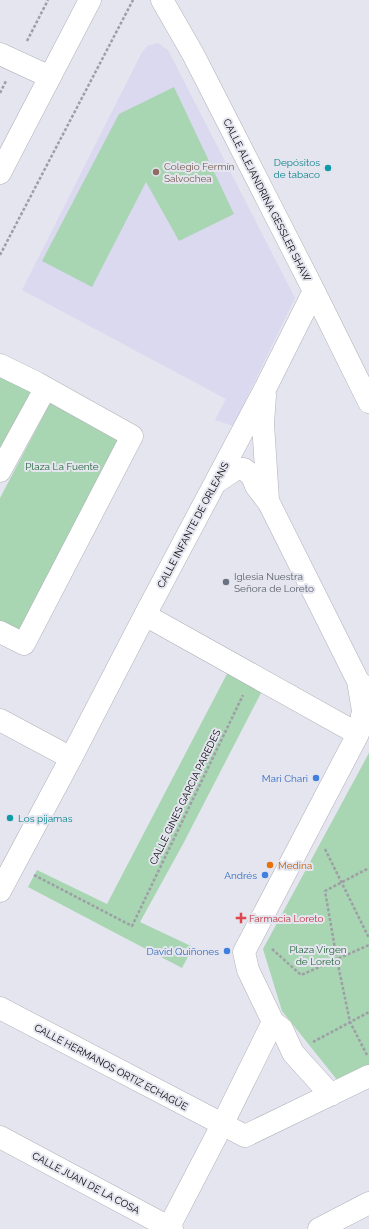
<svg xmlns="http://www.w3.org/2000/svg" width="369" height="1229" font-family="Raleway,sans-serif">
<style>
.education{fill:#dbd9ef}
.green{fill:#a8d5b2}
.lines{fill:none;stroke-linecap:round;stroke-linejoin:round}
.street-casing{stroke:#b0b1ba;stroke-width:23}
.secondary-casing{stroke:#b0b1ba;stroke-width:23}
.path{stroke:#9e9ea6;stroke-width:2.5;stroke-dasharray:3 2;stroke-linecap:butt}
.street{stroke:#fff;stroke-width:22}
.secondary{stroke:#fff;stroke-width:22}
.culture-dot{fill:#0f9aa8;stroke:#e4e5ee;stroke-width:1.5}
.education-dot{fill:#8d6e63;stroke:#e4e5ee;stroke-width:1.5}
.worship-dot{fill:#6b7280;stroke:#e4e5ee;stroke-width:1.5}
.shop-dot{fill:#3f7fe0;stroke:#e4e5ee;stroke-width:1.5}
.food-dot{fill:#e8710a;stroke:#e4e5ee;stroke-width:1.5}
.health-dot{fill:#e0444e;stroke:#e4e5ee;stroke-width:1.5}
.labels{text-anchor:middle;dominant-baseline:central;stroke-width:4;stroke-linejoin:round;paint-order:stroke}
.culture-label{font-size:10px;fill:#0d838f;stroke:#e4e5ee;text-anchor:end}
.education-label{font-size:10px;fill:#785e54;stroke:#e4e5ee;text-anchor:start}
.street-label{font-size:10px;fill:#0b0b0e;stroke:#e4e5ee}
.park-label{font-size:10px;fill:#24673a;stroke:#e4e5ee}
.worship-label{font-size:10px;fill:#5b616d;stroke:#e4e5ee;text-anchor:start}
.shop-label{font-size:10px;fill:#366cbe;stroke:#e4e5ee;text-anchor:end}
.food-label{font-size:10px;fill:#c56008;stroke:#e4e5ee;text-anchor:start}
.health-label{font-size:10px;fill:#be3a42;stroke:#e4e5ee;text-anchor:start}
</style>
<rect width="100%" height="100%" fill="#e4e5ee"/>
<path class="education" d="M 158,43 L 168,50 L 295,298 L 233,426 L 215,420 L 226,399 L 22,290 L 141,54 L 147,46 Z"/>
<path class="green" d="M 174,87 L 234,214 L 179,241 L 146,182 L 92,287 L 42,261 L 119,114 Z
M 0,373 L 34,390 L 0,459 Z
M 50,403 L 121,441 L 20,633 L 0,622 L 0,498 Z
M 229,670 L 263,689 L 183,844 L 140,922 L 193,947 L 182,968 L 28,887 L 37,870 L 107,904 Z
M 369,753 L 369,1065 L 338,1081 L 282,1011 L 263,949 Z"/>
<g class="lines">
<g class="street-casing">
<path id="street" d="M 162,0 L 193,54 L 314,291 L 369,402
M 0,54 L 50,77
M 0,365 L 37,383 L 132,436 L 24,644 L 0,632
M 265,395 L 263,424 L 268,500
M 0,471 L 45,389
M 215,483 L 236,469 L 244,469 L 252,476 L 256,486 L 269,503 L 358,681 L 368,690
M 145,615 L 358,734
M 0,720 L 71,758
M 0,891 L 71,758 L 145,615 L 265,389 L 314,291
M 0,1008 L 245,1136 L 369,1076
M 331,1095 L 293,1053 L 282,1029 L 273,1022 L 248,970 L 244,952 L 358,734 L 363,711 L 358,681
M 0,1137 L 172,1229
M 169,1227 L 222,1125 L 273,1022
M 319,1229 L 369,1203"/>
</g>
<g class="secondary-casing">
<path id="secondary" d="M 0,173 L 90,0"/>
</g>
<path class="path" d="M 27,41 L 48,0
M 0,93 L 6,81
M 0,255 L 133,0
M 325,849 L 369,938
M 34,875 L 132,926 L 243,695
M 272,949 L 301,975 L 369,945
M 313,1042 L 369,1012
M 367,1055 L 350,1022 L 337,960 L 325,891 L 369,868"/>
<use href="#street" class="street"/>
<use href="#secondary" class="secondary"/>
</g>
<g class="culture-dot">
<circle cx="328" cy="168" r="4"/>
<circle cx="10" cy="818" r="4"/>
</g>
<circle class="education-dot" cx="156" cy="172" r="4"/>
<circle class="worship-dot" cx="226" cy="582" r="4"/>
<g class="shop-dot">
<circle cx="316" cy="778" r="4"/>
<circle cx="265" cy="875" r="4"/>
<circle cx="227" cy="951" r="4"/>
</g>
<circle class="food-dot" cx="270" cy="865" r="4"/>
<path class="health-dot" d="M239 912h4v4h4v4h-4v4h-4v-4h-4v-4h4z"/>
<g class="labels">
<g class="culture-label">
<text x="320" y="162">Depósitos<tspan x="320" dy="12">de tabaco</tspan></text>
<text x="18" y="818" text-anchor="start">Los pijamas</text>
</g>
<g class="education-label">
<text x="164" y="166">Colegio Fermín<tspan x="164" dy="12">Salvochea</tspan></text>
</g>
<g class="street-label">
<text transform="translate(267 200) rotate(63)">CALLE ALEJANDRINA GESSLER SHAW</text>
<text transform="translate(193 525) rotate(-62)">CALLE INFANTE DE ORLEANS</text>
<text transform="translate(185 797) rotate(-64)">CALLE GINES GARCIA PAREDES</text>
<text transform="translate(111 1067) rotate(28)">CALLE HERMANOS ORTIZ ECHAGÜE</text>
<text transform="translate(86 1183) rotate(28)">CALLE JUAN DE LA COSA</text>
</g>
<g class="park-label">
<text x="62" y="466">Plaza La Fuente</text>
<text x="318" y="949">Plaza Virgen<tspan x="318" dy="12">de Loreto</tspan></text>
</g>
<g class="worship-label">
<text x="234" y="576">Iglesia Nuestra<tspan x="234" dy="12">Señora de Loreto</tspan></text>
</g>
<g class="shop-label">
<text x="308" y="778">Mari Chari</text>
<text x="257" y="875">Andrés</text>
<text x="219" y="951">David Quiñones</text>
</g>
<g class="food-label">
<text x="278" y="865">Medina</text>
</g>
<g class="health-label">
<text x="249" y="918">Farmacia Loreto</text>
</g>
</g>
</svg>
